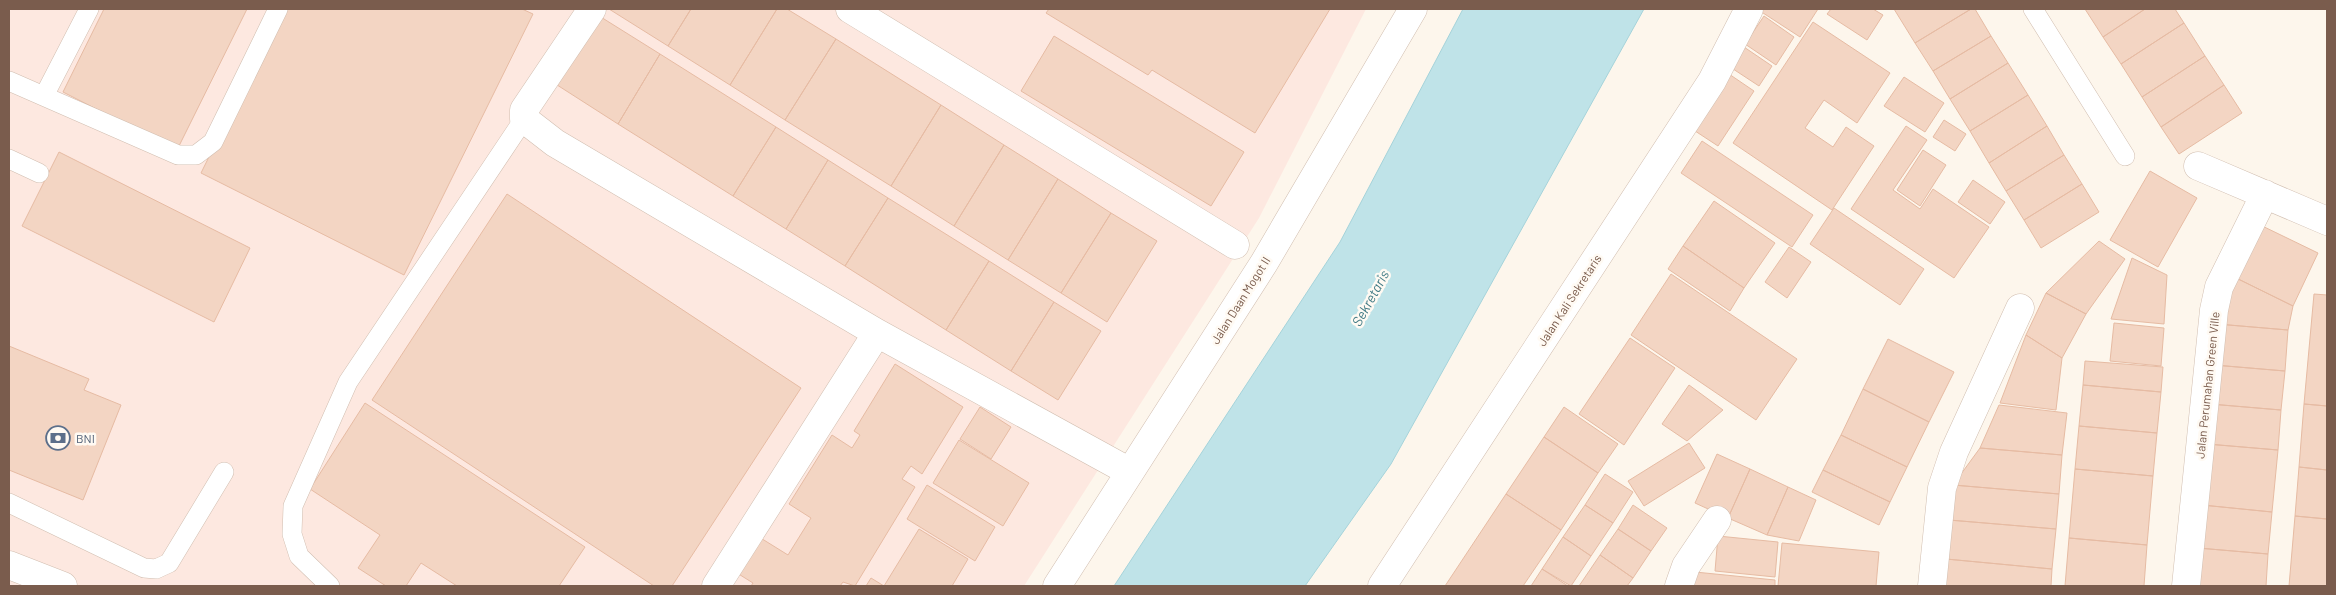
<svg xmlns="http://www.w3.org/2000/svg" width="2336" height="595" font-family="Barlow,sans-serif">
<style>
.commercial{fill:#fde8e0}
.water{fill:#bfe3e8;stroke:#a5d3da}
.building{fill:#f3d5c3;stroke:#e6bba3}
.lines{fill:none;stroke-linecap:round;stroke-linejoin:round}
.lane-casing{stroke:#d1beb0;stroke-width:20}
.street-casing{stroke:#d1beb0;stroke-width:29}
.lane{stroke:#fff;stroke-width:19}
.street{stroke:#fff;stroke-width:28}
.labels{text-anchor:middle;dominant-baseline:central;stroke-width:5;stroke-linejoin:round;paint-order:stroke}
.street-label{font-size:12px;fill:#7a5c4d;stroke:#fffaf3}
.service-label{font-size:12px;fill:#4e5e75;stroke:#fffaf3;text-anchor:start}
.water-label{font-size:14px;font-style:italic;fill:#437c86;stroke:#fffaf3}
</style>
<rect width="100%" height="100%" fill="#fdf6ec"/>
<path class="commercial" d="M 11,9 L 1366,9 L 1259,218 L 1024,586 L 9,586 L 9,13 Z"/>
<path class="water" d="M 1463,9 L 1644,9 L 1391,464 L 1305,586 L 1114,586 L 1340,242 Z"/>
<path class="building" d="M 104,9 L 247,9 L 177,150 L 63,92 Z
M 282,9 L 522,9 L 533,14 L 404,275 L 201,173 Z
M 609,9 L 691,9 L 668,46 Z
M 691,9 L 777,9 L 730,85 L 668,46 Z
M 777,9 L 787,9 L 836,39 L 785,120 L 730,85 Z
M 1049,9 L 1330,9 L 1255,133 L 1152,70 L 1148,75 L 1046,13 Z
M 1761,9 L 1818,9 L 1800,37 L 1760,11 Z
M 1831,9 L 1873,9 L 1883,15 L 1867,40 L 1827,14 Z
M 1894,9 L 1971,9 L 1915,43 Z
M 1971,9 L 1975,9 L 1991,36 L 1933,71 L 1915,43 Z
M 2085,9 L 2145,9 L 2103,37 Z
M 2145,9 L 2175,9 L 2184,23 L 2121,64 L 2103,37 Z
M 596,14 L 660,54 L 618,124 L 554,83 Z
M 1764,16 L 1794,37 L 1776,65 L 1745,44 Z
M 1813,22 L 1890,73 L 1857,123 L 1824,100 L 1805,128 L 1833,147 L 1846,127 L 1874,146 L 1832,210 L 1733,143 Z
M 2184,23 L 2205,56 L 2142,97 L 2121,64 Z
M 1054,36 L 1244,152 L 1211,206 L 1021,91 Z
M 1991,36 L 2008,63 L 1950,99 L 1933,71 Z
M 836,39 L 941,105 L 891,186 L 785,120 Z
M 1741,45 L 1772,66 L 1759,86 L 1727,65 Z
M 660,54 L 776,127 L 733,196 L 618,124 Z
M 2205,56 L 2224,85 L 2161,127 L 2142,97 Z
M 2008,63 L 2028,95 L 1970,131 L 1950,99 Z
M 1726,72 L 1754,91 L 1718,146 L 1689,127 Z
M 1904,77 L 1944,103 L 1925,132 L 1884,106 Z
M 2224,85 L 2242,113 L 2179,154 L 2161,127 Z
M 2028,95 L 2047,126 L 1989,163 L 1970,131 Z
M 941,105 L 1004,145 L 954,226 L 891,186 Z
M 1944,120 L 1966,134 L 1955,151 L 1933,137 Z
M 1906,126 L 1927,140 L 1893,190 L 1920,209 L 1933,189 L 1989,227 L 1954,278 L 1851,209 Z
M 2047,126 L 2064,155 L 2006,191 L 1989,163 Z
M 776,127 L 828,160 L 786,229 L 733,196 Z
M 1702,141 L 1813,215 L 1792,247 L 1681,173 Z
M 1004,145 L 1058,179 L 1008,260 L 954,226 Z
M 1923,150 L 1946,165 L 1920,206 L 1897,190 Z
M 59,152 L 250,248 L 214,322 L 22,226 Z
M 2064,155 L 2082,184 L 2024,220 L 2006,191 Z
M 828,160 L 888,198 L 845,266 L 786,229 Z
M 2150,171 L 2197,198 L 2158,267 L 2110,240 Z
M 1058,179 L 1111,213 L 1061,293 L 1008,260 Z
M 1973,180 L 2005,202 L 1990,224 L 1958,202 Z
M 2082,184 L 2099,212 L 2041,248 L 2024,220 Z
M 507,194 L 801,388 L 672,586 L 654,586 L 372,400 Z
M 888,198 L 989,261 L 946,330 L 845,266 Z
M 1714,201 L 1775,243 L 1744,288 L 1683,246 Z
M 1834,208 L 1924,269 L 1900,305 L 1810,244 Z
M 1111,213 L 1157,241 L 1107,322 L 1061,293 Z
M 2254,222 L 2318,253 L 2293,306 L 2228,274 Z
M 2099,241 L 2125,259 L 2086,314 L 2046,293 Z
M 1683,246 L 1744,288 L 1730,311 L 1668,269 Z
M 1789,247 L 1811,262 L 1787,298 L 1765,282 Z
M 2132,258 L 2167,275 L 2164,324 L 2111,319 Z
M 989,261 L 1054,302 L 1011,371 L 946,330 Z
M 1671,274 L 1797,359 L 1756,420 L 1631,335 Z
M 2228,274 L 2293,306 L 2288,330 L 2217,324 Z
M 2046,293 L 2086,314 L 2062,358 L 2026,335 Z
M 2314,294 L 2327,295 L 2327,406 L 2304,404 Z
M 1054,302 L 1101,331 L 1058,400 L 1011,371 Z
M 2114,323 L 2164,328 L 2161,366 L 2110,361 Z
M 2217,324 L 2288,330 L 2285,371 L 2214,365 Z
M 2026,335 L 2062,358 L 2056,410 L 2000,403 Z
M 1630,338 L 1675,368 L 1624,445 L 1579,414 Z
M 1888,339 L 1954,372 L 1929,422 L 1863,389 Z
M 9,346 L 89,379 L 84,390 L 121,405 L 83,500 L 9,470 Z
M 2085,361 L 2163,367 L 2161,392 L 2083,385 Z
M 895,364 L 963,407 L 922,474 L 911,466 L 902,479 L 915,487 L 855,586 L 843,582 L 840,586 L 751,586 L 753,583 L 737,573 L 759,537 L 788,555 L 811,518 L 789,504 L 832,435 L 852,448 L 860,435 L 854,431 Z
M 2214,365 L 2285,371 L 2281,410 L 2210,404 Z
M 1689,385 L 1723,410 L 1687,441 L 1662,424 Z
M 2083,385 L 2161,392 L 2157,433 L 2079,426 Z
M 1863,389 L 1929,422 L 1907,467 L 1841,435 Z
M 365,403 L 585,547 L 559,586 L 457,586 L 421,563 L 406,586 L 386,586 L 358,568 L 380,535 L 310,489 Z
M 2210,404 L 2281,410 L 2278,450 L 2207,444 Z
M 2304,404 L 2327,406 L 2327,470 L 2299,467 Z
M 1999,405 L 2067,413 L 2062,455 L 1980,448 Z
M 980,407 L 1011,427 L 991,459 L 960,439 Z
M 1564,407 L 1618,444 L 1598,473 L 1544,437 Z
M 2079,426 L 2157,433 L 2153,476 L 2075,469 Z
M 1841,435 L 1907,467 L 1890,502 L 1823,470 Z
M 1544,437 L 1598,473 L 1561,530 L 1506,494 Z
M 959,440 L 1029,483 L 1003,526 L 933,483 Z
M 1689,443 L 1705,468 L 1644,506 L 1628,481 Z
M 2207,444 L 2278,450 L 2272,512 L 2202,505 Z
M 1980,448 L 2062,455 L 2059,494 L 1953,485 Z
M 1717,454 L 1750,469 L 1728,518 L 1695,503 Z
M 2299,467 L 2327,470 L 2327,519 L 2295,516 Z
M 1750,469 L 1788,487 L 1767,535 L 1728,518 Z
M 2075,469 L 2153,476 L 2147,545 L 2069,538 Z
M 1823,470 L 1890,502 L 1879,525 L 1812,492 Z
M 1605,474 L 1633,492 L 1613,523 L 1585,505 Z
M 927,485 L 995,527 L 975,561 L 907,519 Z
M 1953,485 L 2059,494 L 2056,529 L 1949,520 Z
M 1788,487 L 1816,500 L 1799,541 L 1767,535 Z
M 1506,494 L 1561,530 L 1523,586 L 1445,586 Z
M 1585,505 L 1613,523 L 1591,556 L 1563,537 Z
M 1633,505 L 1667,528 L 1651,551 L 1618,529 Z
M 2202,505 L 2272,512 L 2268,554 L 2198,548 Z
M 2295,516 L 2327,519 L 2327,586 L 2289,586 Z
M 1949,520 L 2056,529 L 2052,569 L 1946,559 Z
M 919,529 L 968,559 L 952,586 L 866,586 L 871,578 L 884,586 Z
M 1618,529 L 1651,551 L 1633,578 L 1600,555 Z
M 1718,536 L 1778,542 L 1775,577 L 1715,571 Z
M 1563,537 L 1591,556 L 1571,586 L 1542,569 Z
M 2069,538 L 2147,545 L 2144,586 L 2065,586 Z
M 1782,543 L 1879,552 L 1876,586 L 1778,586 Z
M 2198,548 L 2268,554 L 2266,586 L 2194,586 Z
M 1600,555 L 1633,578 L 1627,586 L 1579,586 Z
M 1946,559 L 2052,569 L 2051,586 L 1944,586 Z
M 1542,569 L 1568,586 L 1531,586 Z
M 1685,571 L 1775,580 L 1775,586 L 1683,586 Z"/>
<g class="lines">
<g class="lane-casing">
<path id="lane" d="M 2033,9 L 2125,156
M 9,81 L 178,155 L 196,155 L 213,142 L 278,9
M 44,96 L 89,9
M 9,159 L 39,173
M 9,503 L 144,568 L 156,569 L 169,563 L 224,472
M 330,586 L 299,556 L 292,534 L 293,506 L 348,382 L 524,119"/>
</g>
<g class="street-casing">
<path id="street" d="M 592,9 L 524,110 L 524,119 L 555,143 L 877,333 L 1130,472
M 850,9 L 1235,245
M 2198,166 L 2327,221
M 9,565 L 63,586
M 716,586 L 877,333
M 1057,586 L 1264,263 L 1413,9
M 1382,586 L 1712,81 L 1749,9
M 1679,586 L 1686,566 L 1717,520
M 1932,586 L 1942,488 L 1954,452 L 2020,308
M 2186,586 L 2214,310 L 2219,287 L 2265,194"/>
</g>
<use href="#lane" class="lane"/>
<use href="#street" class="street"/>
</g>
<defs>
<g id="bank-ring" transform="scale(1.25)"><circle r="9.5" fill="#fffaf3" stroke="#5c6f8a" stroke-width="1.5"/><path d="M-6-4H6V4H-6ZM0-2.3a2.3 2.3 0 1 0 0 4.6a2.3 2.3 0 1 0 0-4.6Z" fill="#5c6f8a"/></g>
</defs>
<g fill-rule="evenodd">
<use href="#bank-ring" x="58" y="438"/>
</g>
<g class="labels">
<g class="street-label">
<text transform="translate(1240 300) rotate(-58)">Jalan Daan Mogot II</text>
<text transform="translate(1569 300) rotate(-57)">Jalan Kali Sekretaris</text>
<text transform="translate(2207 385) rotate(-84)">Jalan Perumahan Green Ville</text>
</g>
<g class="service-label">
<text x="76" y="438">BNI</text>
</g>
<g class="water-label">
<text transform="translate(1370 298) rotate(-61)">Sekretaris</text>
</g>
</g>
<rect width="2336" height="595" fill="none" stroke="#7a5c4d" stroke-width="20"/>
</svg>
